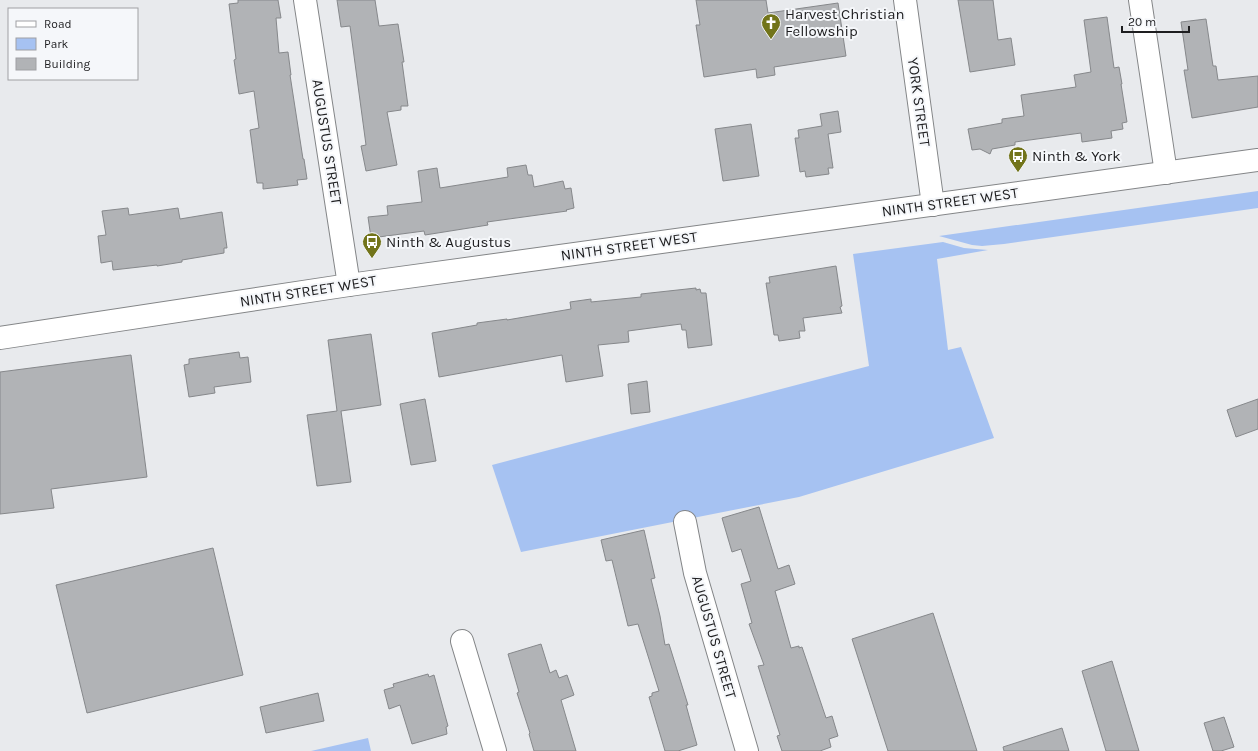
<svg xmlns="http://www.w3.org/2000/svg" width="1258" height="751" font-family="Karla,sans-serif">
<style>
.green{fill:#a6c2f2}
.building{fill:#b1b3b6;stroke:#86888b}
.lines{fill:none;stroke-linecap:round;stroke-linejoin:round}
.minor-casing{stroke:#838587;stroke-width:24}
.major-casing{stroke:#838587;stroke-width:24}
.minor{stroke:#fff;stroke-width:22}
.major{stroke:#fff;stroke-width:22}
.labels{text-anchor:middle;dominant-baseline:central;stroke-width:4;stroke-linejoin:round;paint-order:stroke}
.poi-label{font-size:15px;fill:#1e1e20;stroke:#f5f7fa;text-anchor:start}
.street-label{font-size:15px;fill:#1e1e20;stroke:#f5f7fa}
</style>
<rect width="100%" height="100%" fill="#e8eaed"/>
<path class="green" d="M 1258,191 L 1258,208 L 1004,244 L 982,246 L 972,245 L 939,236 Z
M 943,242 L 964,248 L 988,250 L 937,259 L 948,350 L 961,347 L 994,438 L 799,497 L 521,552 L 492,465 L 869,366 L 853,254 Z
M 368,738 L 371,751 L 311,751 Z"/>
<path class="building" d="M 238,0 L 278,0 L 281,18 L 276,18 L 279,53 L 288,52 L 291,75 L 290,75 L 303,159 L 304,159 L 307,179 L 297,180 L 298,185 L 263,189 L 263,183 L 257,183 L 250,130 L 259,128 L 254,91 L 239,94 L 234,60 L 236,59 L 229,4 L 238,3 Z
M 337,0 L 375,0 L 379,26 L 398,24 L 404,62 L 402,62 L 408,106 L 401,106 L 401,110 L 387,112 L 397,165 L 366,171 L 361,146 L 366,145 L 350,26 L 341,27 Z
M 696,0 L 766,0 L 768,13 L 838,3 L 846,56 L 774,67 L 775,75 L 757,78 L 756,69 L 704,77 L 696,25 L 700,25 Z
M 958,0 L 993,0 L 998,40 L 1011,38 L 1015,65 L 970,72 Z
M 1107,17 L 1114,68 L 1119,67 L 1122,84 L 1121,84 L 1127,122 L 1122,123 L 1123,129 L 1111,131 L 1112,138 L 1082,142 L 1081,133 L 1015,142 L 1015,145 L 992,149 L 990,154 L 980,149 L 972,150 L 968,129 L 1002,123 L 1002,119 L 1024,116 L 1021,95 L 1076,87 L 1074,75 L 1091,72 L 1084,20 Z
M 1206,19 L 1213,66 L 1216,66 L 1218,80 L 1258,76 L 1258,107 L 1192,118 L 1184,70 L 1188,70 L 1181,22 Z
M 838,111 L 841,132 L 828,134 L 833,168 L 828,168 L 829,174 L 806,177 L 805,171 L 800,172 L 795,138 L 799,138 L 798,130 L 822,126 L 820,114 Z
M 751,124 L 759,176 L 723,181 L 715,129 Z
M 526,165 L 528,175 L 532,175 L 534,187 L 563,181 L 565,189 L 571,188 L 574,208 L 566,210 L 567,211 L 487,222 L 488,225 L 425,235 L 424,231 L 371,238 L 368,217 L 388,215 L 387,206 L 422,202 L 418,171 L 437,168 L 440,188 L 508,177 L 507,168 Z
M 128,208 L 129,215 L 178,208 L 180,219 L 222,212 L 227,248 L 224,248 L 224,253 L 182,260 L 182,262 L 157,266 L 157,265 L 113,270 L 112,261 L 101,263 L 98,236 L 106,235 L 102,211 Z
M 836,266 L 842,306 L 840,307 L 842,313 L 803,318 L 805,331 L 799,331 L 800,338 L 779,341 L 778,335 L 774,335 L 766,283 L 770,283 L 769,277 Z
M 696,288 L 696,290 L 700,289 L 701,293 L 706,293 L 712,345 L 688,348 L 686,330 L 682,330 L 681,324 L 628,331 L 629,342 L 598,345 L 603,376 L 566,382 L 562,355 L 439,377 L 432,333 L 477,325 L 477,323 L 507,319 L 507,320 L 571,309 L 570,302 L 591,299 L 591,302 L 641,297 L 641,294 Z
M 371,334 L 381,405 L 341,411 L 351,482 L 317,486 L 307,415 L 337,411 L 328,340 Z
M 239,352 L 240,358 L 248,357 L 251,382 L 214,387 L 215,393 L 189,397 L 184,365 L 189,364 L 189,359 Z
M 131,355 L 147,477 L 51,489 L 54,508 L 0,514 L 0,372 Z
M 647,381 L 650,412 L 631,414 L 628,384 Z
M 425,399 L 436,461 L 411,465 L 400,404 Z
M 1258,399 L 1258,429 L 1236,437 L 1227,410 Z
M 759,507 L 778,569 L 789,565 L 795,584 L 775,591 L 791,648 L 799,646 L 799,648 L 802,647 L 826,718 L 832,716 L 838,736 L 829,739 L 831,747 L 820,751 L 782,751 L 777,736 L 780,735 L 758,666 L 764,665 L 749,624 L 752,623 L 741,584 L 751,581 L 741,549 L 732,552 L 722,518 Z
M 644,530 L 655,578 L 651,579 L 660,616 L 665,645 L 669,644 L 688,705 L 686,705 L 697,745 L 678,751 L 665,751 L 649,697 L 652,696 L 652,693 L 659,691 L 638,624 L 628,626 L 612,560 L 606,561 L 601,540 Z
M 213,548 L 243,675 L 87,713 L 56,585 Z
M 933,613 L 977,751 L 888,751 L 852,639 Z
M 541,644 L 550,673 L 556,670 L 559,678 L 567,675 L 574,695 L 561,700 L 576,751 L 534,751 L 529,734 L 530,733 L 517,693 L 519,692 L 508,654 Z
M 1112,661 L 1139,751 L 1106,751 L 1082,671 Z
M 428,674 L 429,677 L 434,675 L 448,726 L 446,727 L 447,734 L 412,744 L 400,705 L 389,709 L 384,690 L 394,687 L 393,684 Z
M 318,693 L 324,721 L 266,733 L 260,707 Z
M 1224,717 L 1234,747 L 1221,751 L 1213,751 L 1204,723 Z
M 1062,728 L 1069,751 L 1004,751 L 1003,747 Z"/>
<g class="lines">
<g class="minor-casing">
<path id="minor" d="M 305,0 L 349,285
M 905,0 L 933,205
M 1140,0 L 1166,173
M 685,522 L 695,573 L 747,751
M 462,641 L 495,751"/>
</g>
<g class="major-casing">
<path id="major" d="M 0,338 L 349,285 L 1258,160"/>
</g>
<use href="#minor" class="minor"/>
<use href="#major" class="major"/>
</g>
<defs>
<g id="church-pin" transform="scale(1)"><path d="M0 17L-7.5 6A9.5 9.5 0 1 1 7.5 6Z" fill="#72741a" stroke="#f5f7fa"/><path d="M-1.2-6h2.4v3.5h3.3v2.4h-3.3V6h-2.4V-.1h-3.3v-2.4h3.3Z" fill="#fff"/></g>
<g id="bus-pin" transform="scale(1)"><path d="M0 17L-7.5 6A9.5 9.5 0 1 1 7.5 6Z" fill="#72741a" stroke="#f5f7fa"/><path d="M-5-6H5V4H4V6H2V4H-2V6H-4V4H-5ZM-3.5-4V0h7V-4ZM-3.5 1.2v1.5H-2V1.2ZM2 1.2v1.5H3.5V1.2Z" fill="#fff"/></g>
</defs>
<g fill-rule="evenodd">
<use href="#church-pin" x="771" y="23"/>
<use href="#bus-pin" x="1018" y="156"/>
<use href="#bus-pin" x="372" y="242"/>
</g>
<g class="labels">
<g class="poi-label">
<text x="785" y="14">Harvest Christian<tspan x="785" dy="17">Fellowship</tspan></text>
<text x="1032" y="156">Ninth &amp; York</text>
<text x="386" y="242">Ninth &amp; Augustus</text>
</g>
<g class="street-label">
<text transform="translate(919 102) rotate(82)">YORK STREET</text>
<text transform="translate(327 142) rotate(81)">AUGUSTUS STREET</text>
<text transform="translate(950 202) rotate(-8)">NINTH STREET WEST</text>
<text transform="translate(629 246) rotate(-8)">NINTH STREET WEST</text>
<text transform="translate(308 291) rotate(-9)">NINTH STREET WEST</text>
<text transform="translate(714 637) rotate(74)">AUGUSTUS STREET</text>
</g>
</g>
<rect x="8" y="8" width="130" height="72" fill="#f5f7fa" stroke="#9fa0a3"/>
<rect x="16" y="21" width="20" height="6" fill="#ffffff" stroke="#9fa0a3"/>
<text x="44" y="28" font-size="12" fill="#1e1e20">Road</text>
<rect x="16" y="38" width="20" height="12" fill="#a6c2f2" stroke="#9fa0a3"/>
<text x="44" y="48" font-size="12" fill="#1e1e20">Park</text>
<rect x="16" y="58" width="20" height="12" fill="#b1b3b6" stroke="#9fa0a3"/>
<text x="44" y="68" font-size="12" fill="#1e1e20">Building</text>
<path d="M1122 26v6h67v-6" fill="none" stroke="#1e1e20" stroke-width="2"/>
<text x="1128" y="26" font-size="12" fill="#1e1e20" stroke="#f5f7fa" stroke-width="3" paint-order="stroke">20 m</text>
</svg>
